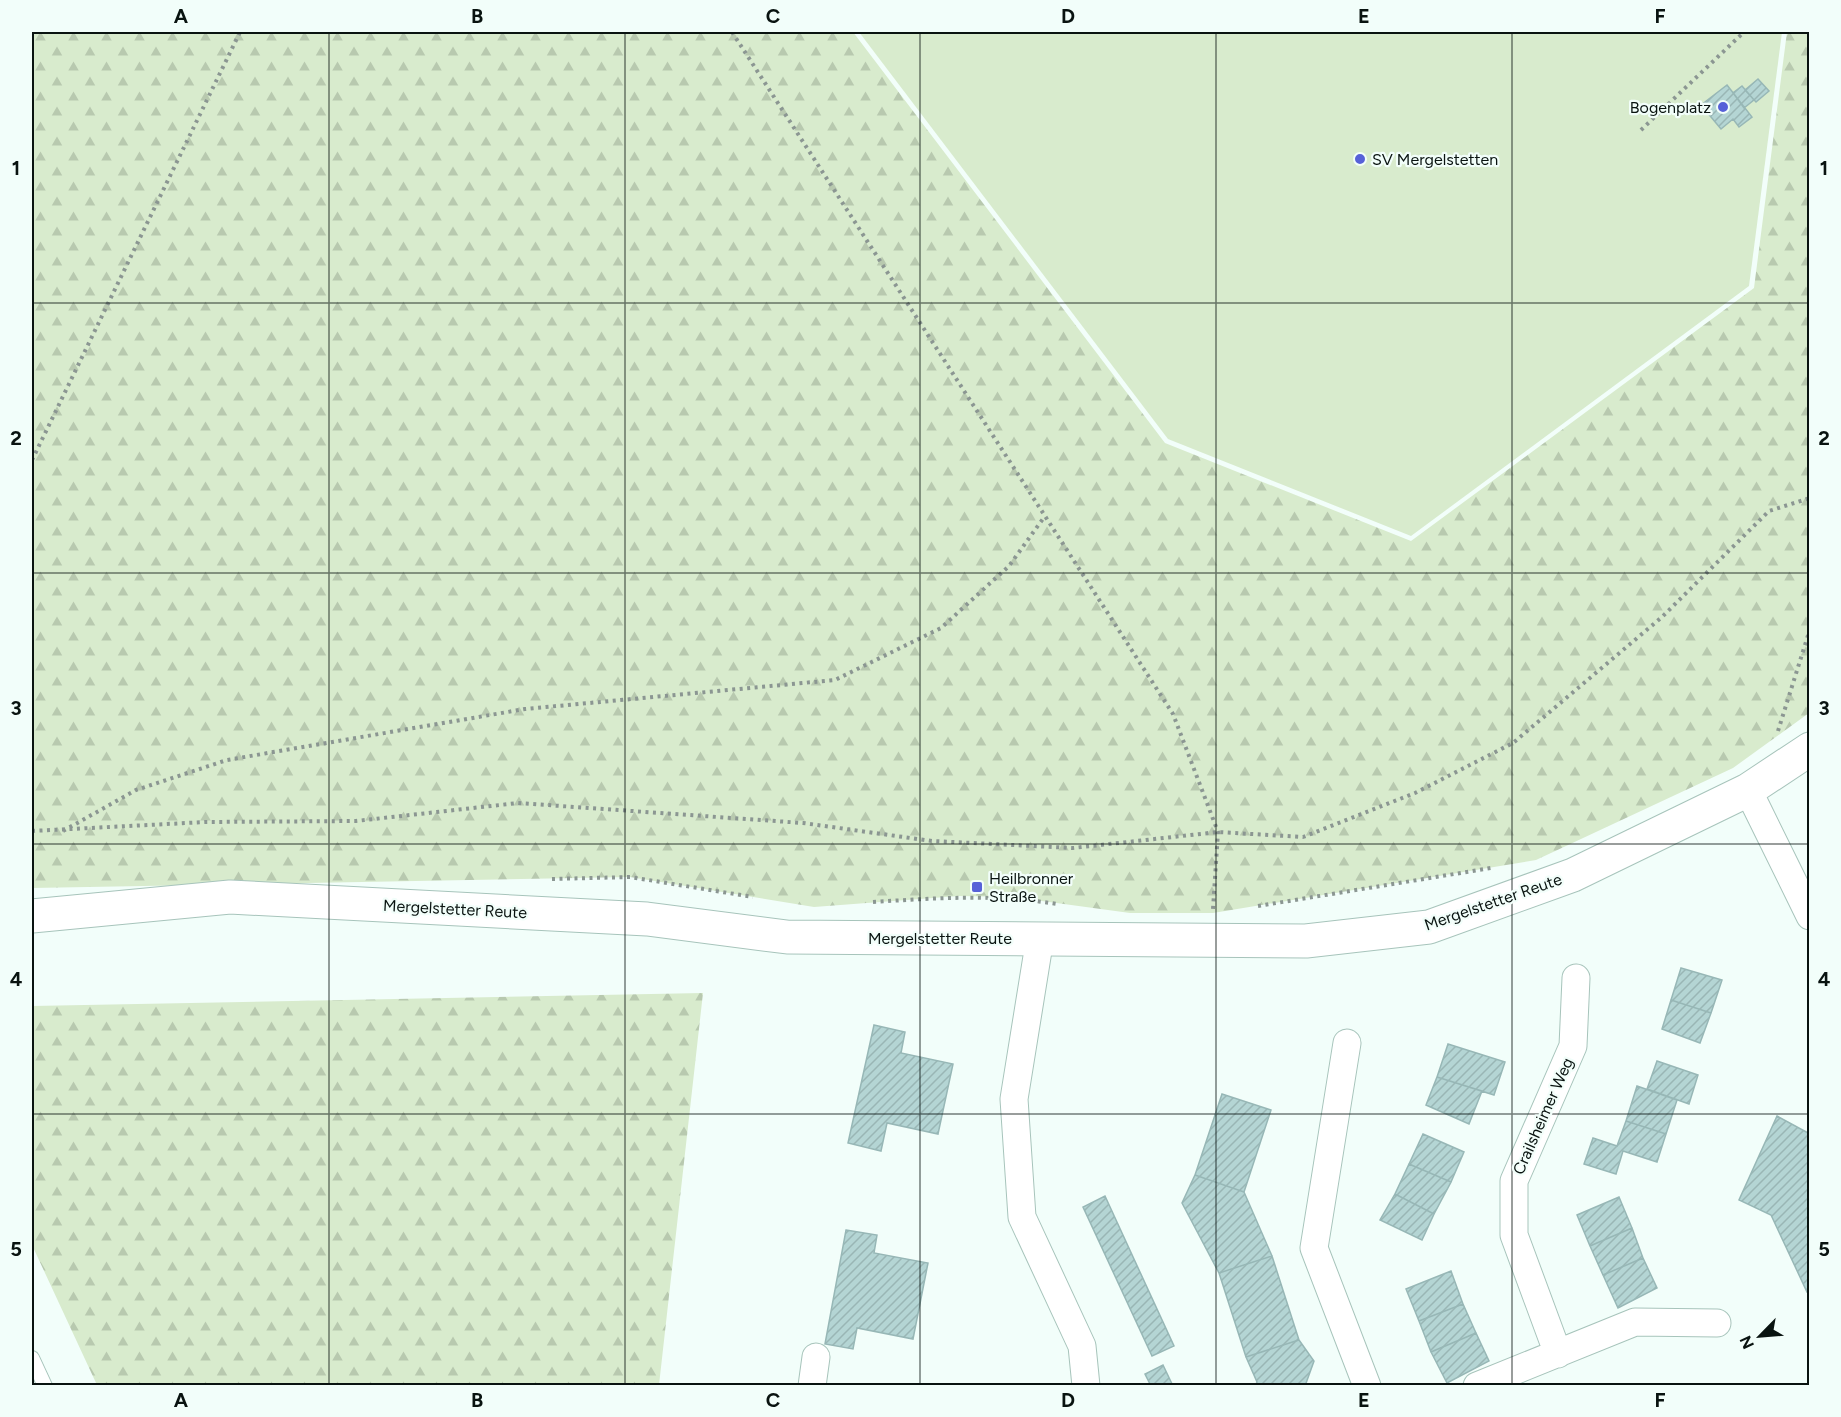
<svg xmlns="http://www.w3.org/2000/svg" width="1841" height="1417" font-family="Figtree,sans-serif">
<style>
.forest{fill:url(#forest-firs)}
.garden{fill:#d8ebcd}
.building{fill:url(#building-hatch);stroke:#97b7b6;stroke-width:1.5}
.lines{fill:none;stroke-linecap:round;stroke-linejoin:round}
.service-casing{stroke:#a7c4bb;stroke-width:16}
.minor-casing{stroke:#a7c4bb;stroke-width:29}
.tertiary-casing{stroke:#a7c4bb;stroke-width:35}
.path{stroke:#8b9692;stroke-width:4;stroke-dasharray:3 4.5;stroke-linecap:butt}
.service{stroke:#fff;stroke-width:14}
.minor{stroke:#fff;stroke-width:27}
.tertiary{stroke:#fff;stroke-width:33}
.grid{fill:none;stroke:#091310;stroke-width:1.5;stroke-opacity:0.55}
.poi-dot{fill:#5761d8;stroke:#f2fefa;stroke-width:2}
.labels{text-anchor:middle;dominant-baseline:central;stroke-width:4.5;stroke-linejoin:round;paint-order:stroke}
.poi-label{font-size:16px;fill:#091310;stroke:#f2fefa;text-anchor:start}
.street-label{font-size:16px;fill:#091310;stroke:#f2fefa}
.neatline{fill:none;stroke:#091310;stroke-width:2}
.grid-label{font-size:20px;text-anchor:middle;font-weight:bold;fill:#091310}
</style>
<defs>
<pattern id="forest-firs" width="22" height="20" patternUnits="userSpaceOnUse" patternTransform="scale(1.5)"><rect width="22" height="20" fill="#d8ebcd"/><path d="M5 1l3.5 6h-7zM16 11l3.5 6h-7z" fill="#b8c9af"/></pattern>
<pattern id="building-hatch" width="6" height="6" patternUnits="userSpaceOnUse" patternTransform="scale(1.5)"><rect width="6" height="6" fill="#b4d5d4"/><path d="M-1 1l2-2M0 6l6-6M5 7l2-2" fill="none" stroke="#99b6b5"/></pattern>
</defs>
<rect width="100%" height="100%" fill="#f2fefa"/>
<path class="forest" d="M 32,32 L 853,32 L 1165,443 L 1411,541 L 1754,288 L 1787,32 L 1809,32 L 1809,713 L 1733,768 L 1536,860 L 1213,913 L 1130,913 L 1013,897 L 959,896 L 814,907 L 630,877 L 32,888 Z
M 703,993 L 659,1385 L 97,1385 L 32,1245 L 32,1006 Z"/>
<path class="garden" d="M 859,32 L 1782,32 L 1749,286 L 1411,536 L 1168,439 Z"/>
<path class="building" d="M 1758,79 L 1769,91 L 1756,102 L 1745,90 Z
M 1727,85 L 1752,117 L 1739,127 L 1733,119 L 1721,129 L 1701,105 Z
M 1742,86 L 1754,100 L 1744,108 L 1733,93 Z
M 1681,968 L 1722,980 L 1711,1013 L 1671,1000 Z
M 1671,1000 L 1711,1013 L 1700,1043 L 1662,1029 Z
M 874,1025 L 905,1032 L 901,1053 L 953,1064 L 938,1134 L 887,1123 L 881,1151 L 848,1143 Z
M 1448,1044 L 1505,1062 L 1494,1095 L 1437,1077 Z
M 1657,1061 L 1698,1075 L 1689,1104 L 1647,1089 Z
M 1437,1077 L 1482,1091 L 1469,1124 L 1426,1105 Z
M 1637,1086 L 1677,1100 L 1666,1134 L 1626,1121 Z
M 1222,1094 L 1271,1110 L 1244,1192 L 1195,1175 Z
M 1777,1116 L 1810,1134 L 1810,1291 L 1807,1292 L 1771,1215 L 1739,1200 Z
M 1626,1121 L 1666,1134 L 1657,1162 L 1623,1151 L 1616,1174 L 1584,1164 L 1593,1138 L 1617,1146 Z
M 1423,1134 L 1464,1152 L 1451,1182 L 1409,1164 Z
M 1409,1164 L 1451,1182 L 1434,1214 L 1395,1194 Z
M 1195,1175 L 1244,1192 L 1272,1256 L 1219,1273 L 1182,1203 Z
M 1395,1194 L 1434,1214 L 1422,1240 L 1380,1220 Z
M 1105,1196 L 1174,1346 L 1152,1356 L 1083,1207 Z
M 1619,1197 L 1632,1228 L 1590,1246 L 1577,1215 Z
M 1632,1228 L 1643,1258 L 1603,1275 L 1590,1246 Z
M 846,1230 L 877,1235 L 874,1253 L 928,1263 L 913,1339 L 857,1328 L 853,1349 L 825,1344 Z
M 1272,1256 L 1299,1340 L 1246,1357 L 1219,1273 Z
M 1643,1258 L 1657,1288 L 1618,1308 L 1603,1275 Z
M 1451,1271 L 1463,1304 L 1419,1321 L 1406,1289 Z
M 1463,1304 L 1476,1333 L 1431,1352 L 1419,1321 Z
M 1476,1333 L 1489,1361 L 1447,1383 L 1431,1352 Z
M 1299,1340 L 1314,1361 L 1305,1386 L 1255,1386 L 1257,1382 L 1246,1357 Z
M 1163,1365 L 1173,1386 L 1151,1386 L 1145,1374 Z"/>
<g class="lines">
<g class="service-casing">
<path id="service" d="M 32,1358 L 45,1386"/>
</g>
<g class="minor-casing">
<path id="minor" d="M 1748,790 L 1810,916
M 1040,938 L 1014,1099 L 1022,1217 L 1082,1346 L 1086,1386
M 1347,1043 L 1314,1248 L 1367,1386
M 1558,1354 L 1514,1235 L 1514,1181 L 1573,1046 L 1576,978
M 812,1386 L 816,1357
M 1477,1386 L 1635,1322 L 1717,1323"/>
</g>
<g class="tertiary-casing">
<path id="tertiary" d="M 32,916 L 230,897 L 647,919 L 787,937 L 1306,941 L 1429,927 L 1573,875 L 1748,790 L 1810,749"/>
</g>
<path class="path" d="M 732,32 L 1173,714 L 1218,832 L 1213,909
M 1641,130 L 1744,32
M 32,460 L 240,32
M 1778,731 L 1810,629
M 32,831 L 206,822 L 356,821 L 518,803 L 803,823 L 932,841 L 1073,848 L 1218,832 L 1303,837 L 1415,793 L 1513,743 L 1662,617 L 1769,511 L 1810,498
M 63,831 L 136,790 L 227,760 L 525,709 L 835,680 L 941,628 L 1009,566 L 1045,516
M 552,879 L 630,877 L 753,897
M 873,902 C 936,898 995,894 1057,904
M 1258,906 L 1491,868"/>
<use href="#service" class="service"/>
<use href="#minor" class="minor"/>
<use href="#tertiary" class="tertiary"/>
</g>
<path class="grid" d="M 329,32 L 329,1386M 625,32 L 625,1386M 920,32 L 920,1386M 1216,32 L 1216,1386M 1512,32 L 1512,1386M 32,303 L 1810,303M 32,573 L 1810,573M 32,844 L 1810,844M 32,1114 L 1810,1114"/>
<g class="poi-dot">
<circle cx="1723" cy="107" r="6"/>
<circle cx="1360" cy="159" r="6"/>
<rect x="971" y="881" width="12" height="12" rx="3"/>
</g>
<g class="labels">
<g class="poi-label">
<text x="1711" y="107" text-anchor="end">Bogenplatz</text>
<text x="1372" y="159">SV Mergelstetten</text>
<text x="989" y="878">Heilbronner<tspan x="989" dy="18">Straße</tspan></text>
</g>
<g class="street-label">
<text transform="translate(1493 902) rotate(-19)">Mergelstetter Reute</text>
<text transform="translate(455 909) rotate(3)">Mergelstetter Reute</text>
<text x="940" y="938">Mergelstetter Reute</text>
<text transform="translate(1543 1116) rotate(-66)">Crailsheimer Weg</text>
</g>
</g>
<rect width="1841" height="1417" fill="none" stroke="#f2fefa" stroke-width="66"/>
<g transform="translate(1760 1336) rotate(245)" stroke="#f2fefa" stroke-width="4.5" paint-order="stroke">
<path d="M0-4.5L10 22L0 15L-10 22Z" fill="#091310"/>
<text y="-9" font-size="16" font-weight="bold" text-anchor="middle" fill="#091310">N</text>
</g>
<rect x="33" y="33" width="1775" height="1351" class="neatline"/>
<g class="grid-label">
<text x="181" y="23">A</text>
<text x="477" y="23">B</text>
<text x="773" y="23">C</text>
<text x="1068" y="23">D</text>
<text x="1364" y="23">E</text>
<text x="1660" y="23">F</text>
<text x="16" y="175">1</text>
<text x="1824" y="175">1</text>
<text x="16" y="445">2</text>
<text x="1824" y="445">2</text>
<text x="16" y="715">3</text>
<text x="1824" y="715">3</text>
<text x="16" y="986">4</text>
<text x="1824" y="986">4</text>
<text x="16" y="1256">5</text>
<text x="1824" y="1256">5</text>
<text x="181" y="1407">A</text>
<text x="477" y="1407">B</text>
<text x="773" y="1407">C</text>
<text x="1068" y="1407">D</text>
<text x="1364" y="1407">E</text>
<text x="1660" y="1407">F</text>
</g>
</svg>
